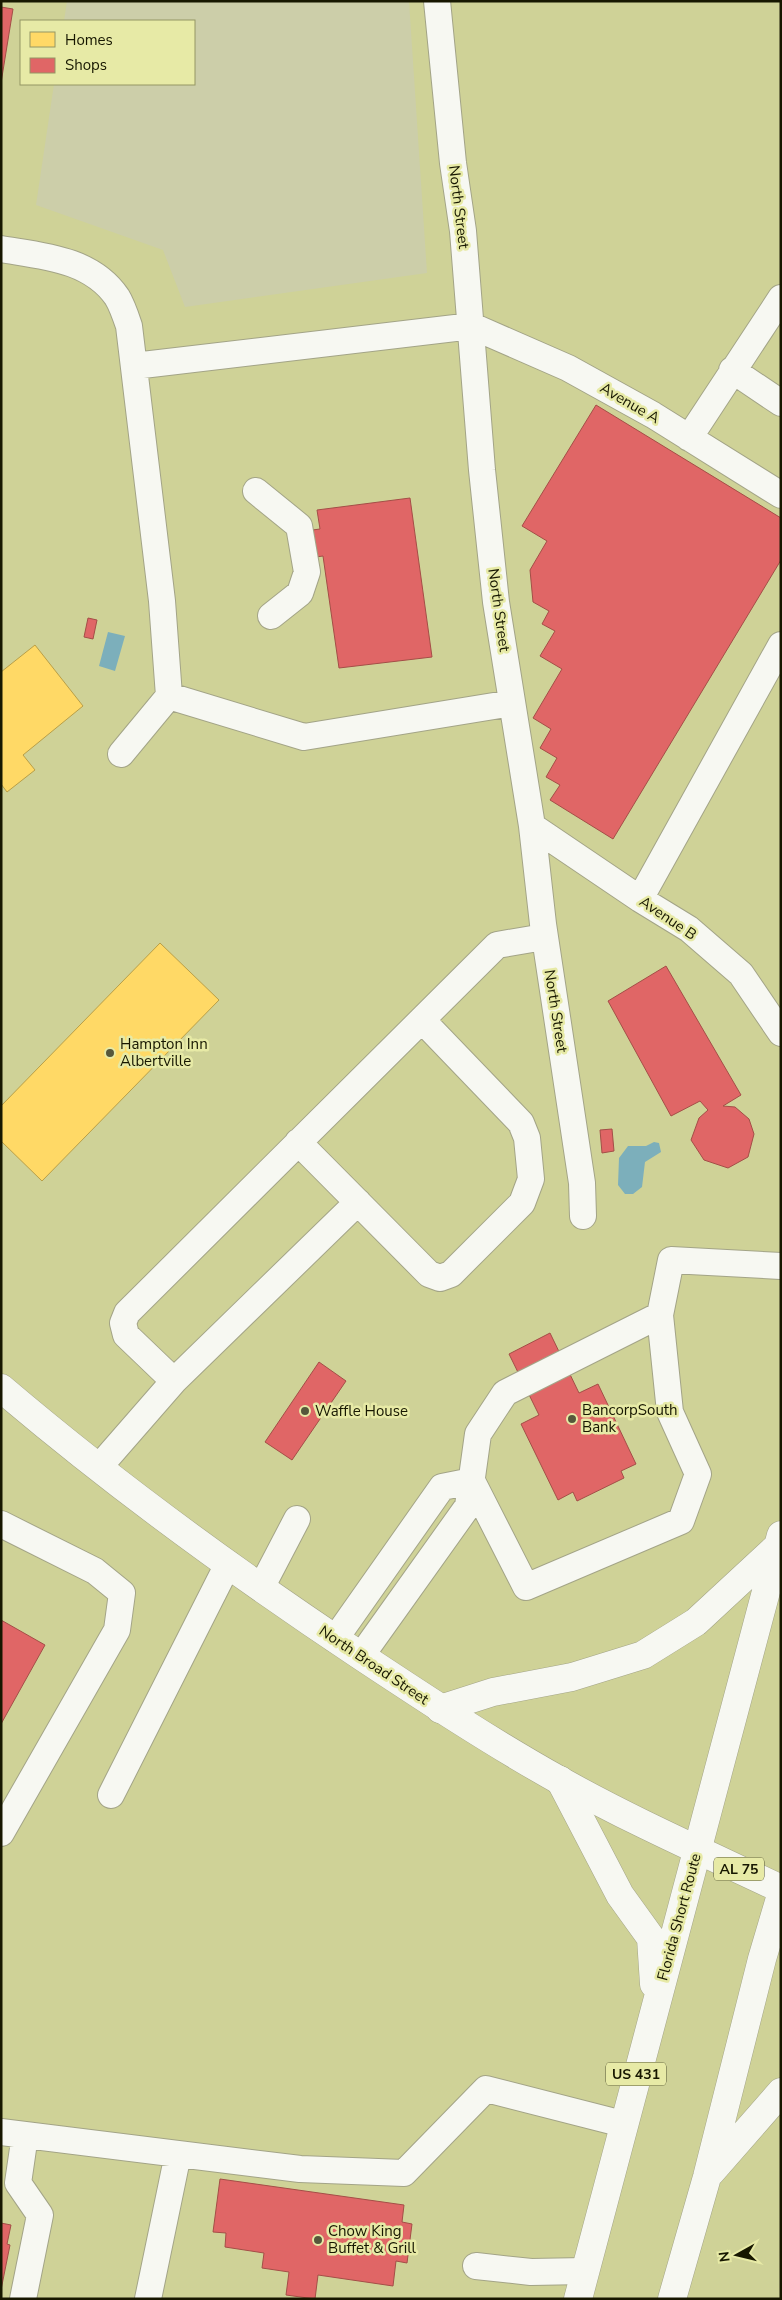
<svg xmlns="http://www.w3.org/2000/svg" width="782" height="2300" font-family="'Nunito Sans',sans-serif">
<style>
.built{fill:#cfd297}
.water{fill:#7cafbb}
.homes{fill:#ffd966;stroke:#b99f47}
.shops{fill:#e06666;stroke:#a44e47}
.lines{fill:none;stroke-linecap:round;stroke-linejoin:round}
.minor-casing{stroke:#a3a487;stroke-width:28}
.major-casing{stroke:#a3a487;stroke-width:29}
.highway-casing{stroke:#a3a487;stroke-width:29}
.minor{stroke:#f7f8f2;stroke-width:26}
.major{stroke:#f7f8f2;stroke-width:28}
.highway{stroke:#f7f8f2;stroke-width:28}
.poi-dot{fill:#56573b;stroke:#e7eaa6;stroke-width:2}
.labels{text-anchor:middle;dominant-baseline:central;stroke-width:5;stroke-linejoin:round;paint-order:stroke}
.shield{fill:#e7eaa6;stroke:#555632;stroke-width:1}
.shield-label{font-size:14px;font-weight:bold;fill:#171700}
.street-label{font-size:15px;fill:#171700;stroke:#e7eaa6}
.poi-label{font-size:15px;fill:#171700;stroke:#e7eaa6;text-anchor:start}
</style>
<rect width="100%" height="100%" fill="#cccea9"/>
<path class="built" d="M 1,1 L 67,1 L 64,21 L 21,21 L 21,84 L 54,84 L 36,205 L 163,250 L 185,307 L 427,273 L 409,1 L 781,1 L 781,2299 L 1,2299 Z"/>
<path class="water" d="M 108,632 L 125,636 L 115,671 L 99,666 Z
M 654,1142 L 659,1143 L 661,1152 L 645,1162 L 642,1187 L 633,1194 L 625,1194 L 618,1185 L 619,1158 L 628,1146 L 646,1146 Z"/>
<path class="homes" d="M 35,645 L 83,706 L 23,755 L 35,770 L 7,792 L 1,784 L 1,672 Z
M 160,943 L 219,1000 L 42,1181 L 1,1141 L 1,1106 Z"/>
<path class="shops" d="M 1,7 L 13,9 L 1,83 Z
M 596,405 L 781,518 L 781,560 L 613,839 L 550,800 L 560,785 L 546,777 L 557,758 L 540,748 L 551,729 L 533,718 L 562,669 L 540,656 L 555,631 L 542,624 L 549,611 L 533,602 L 530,570 L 547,541 L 522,526 Z
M 410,498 L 432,657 L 339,668 L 323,556 L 294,560 L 290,533 L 320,529 L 317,510 Z
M 88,618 L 97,620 L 93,639 L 84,637 Z
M 666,966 L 741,1095 L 723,1106 L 735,1107 L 749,1119 L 754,1134 L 748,1157 L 728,1168 L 704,1160 L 691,1140 L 699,1118 L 708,1110 L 700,1101 L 671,1116 L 608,1001 Z
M 612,1129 L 614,1151 L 602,1153 L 600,1130 Z
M 550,1333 L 579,1393 L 598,1384 L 636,1464 L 621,1471 L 624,1478 L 577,1501 L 573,1492 L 558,1500 L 521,1424 L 539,1415 L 509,1354 Z
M 319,1362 L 346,1381 L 292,1460 L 265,1442 Z
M 1,1620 L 45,1645 L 1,1724 Z
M 220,2179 L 404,2205 L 402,2222 L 412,2224 L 407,2263 L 396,2261 L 393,2286 L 318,2275 L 315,2299 L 286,2295 L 289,2272 L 262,2268 L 264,2253 L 225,2247 L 226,2233 L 213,2232 Z
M 1,2223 L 11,2225 L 7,2244 L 10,2245 L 1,2290 Z"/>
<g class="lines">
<g class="minor-casing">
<path id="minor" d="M 437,1 L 453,163 L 463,231 L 482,470 L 496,602 L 532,826 L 543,924 L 582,1183 L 583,1216
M 1,249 C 43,256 91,259 117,297 C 122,305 126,317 129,326 L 162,601 L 169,696 L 121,754
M 134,366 L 472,326 L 568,368 L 653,415 L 781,495
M 732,370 L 781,403
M 689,438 L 781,298
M 256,491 L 299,526 L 307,572 L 300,593 L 271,616
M 169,696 L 304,737 L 512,703
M 532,826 L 640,899 L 689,929 L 741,974 L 781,1033
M 640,899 L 781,645
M 298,1142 L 429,1274 L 440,1278 L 451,1274 L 522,1203 L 531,1179 L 527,1138 L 521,1123 L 422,1020
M 174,1381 L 126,1335 L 123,1323 L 127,1313 L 497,945 L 544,937
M 99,1467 L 174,1381 L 358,1202
M 472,1481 L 526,1587 L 681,1521 L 698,1474 L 670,1412 L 660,1315 L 671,1260 L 781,1266
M 1,1524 L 95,1571 L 122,1593 L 117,1630 L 1,1833
M 261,1588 L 297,1519
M 335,1639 L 442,1487 L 472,1481
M 361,1656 L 468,1506 L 478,1434 L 505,1393 L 660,1315
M 111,1795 L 228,1564
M 1,2132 L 300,2169 L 404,2173 L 486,2089 L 623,2124
M 476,2266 L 531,2272 L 585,2271
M 23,2299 L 40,2215 L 18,2183 L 25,2135
M 148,2299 L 178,2154"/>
</g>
<g class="major-casing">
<path id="major" d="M 1,1388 C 115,1485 236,1573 361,1656 C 426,1699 491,1742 559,1780 C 630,1820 707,1854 781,1889"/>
</g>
<g class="highway-casing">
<path id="highway" d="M 440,1709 L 493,1692 L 572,1677 L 643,1655 L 696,1622 L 777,1547
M 560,1780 L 620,1895 L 651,1938 L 654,1984
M 711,2172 L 781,2092
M 578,2299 L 781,1535
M 672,2299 L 707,2177 L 762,1959 L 781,1895"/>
</g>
<use href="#minor" class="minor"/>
<use href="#major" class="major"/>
<use href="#highway" class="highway"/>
</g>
<g class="poi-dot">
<circle cx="110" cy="1053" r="5"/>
<circle cx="305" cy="1411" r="5"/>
<circle cx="572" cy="1419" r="5"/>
<circle cx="318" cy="2240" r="5"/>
</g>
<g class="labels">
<g class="shield">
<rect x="714" y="1857.5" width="50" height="23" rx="4"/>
<rect x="606" y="2062.5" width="60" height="23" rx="4"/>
</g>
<g class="shield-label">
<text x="739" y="1869">AL 75</text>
<text x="636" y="2074">US 431</text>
</g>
<g class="street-label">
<text transform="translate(459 207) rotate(83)">North Street</text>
<text transform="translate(630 403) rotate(30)">Avenue A</text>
<text transform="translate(499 610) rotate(82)">North Street</text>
<text transform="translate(668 918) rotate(34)">Avenue B</text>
<text transform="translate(556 1011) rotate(81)">North Street</text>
<text transform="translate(374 1665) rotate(34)">North Broad Street</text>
<text transform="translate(679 1917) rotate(-75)">Florida Short Route</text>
</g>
<g class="poi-label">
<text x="120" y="1044">Hampton Inn<tspan x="120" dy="17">Albertville</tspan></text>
<text x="582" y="1410">BancorpSouth<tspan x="582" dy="17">Bank</tspan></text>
<text x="315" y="1411">Waffle House</text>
<text x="328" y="2231">Chow King<tspan x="328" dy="17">Buffet &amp; Grill</tspan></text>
</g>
</g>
<rect width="782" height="2300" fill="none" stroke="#171700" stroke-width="5"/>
<rect x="20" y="20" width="175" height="65" fill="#e7eaa6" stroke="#949664"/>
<rect x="30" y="32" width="25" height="15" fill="#ffd966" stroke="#949664"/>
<text x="65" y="45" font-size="15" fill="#171700">Homes</text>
<rect x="30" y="58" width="25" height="15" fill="#e06666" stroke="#949664"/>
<text x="65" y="70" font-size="15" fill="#171700">Shops</text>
<g transform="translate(737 2255) rotate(262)" stroke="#e7eaa6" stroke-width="4" paint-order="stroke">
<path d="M0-4L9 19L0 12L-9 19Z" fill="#171700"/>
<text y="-8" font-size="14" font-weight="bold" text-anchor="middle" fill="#171700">N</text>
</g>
</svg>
